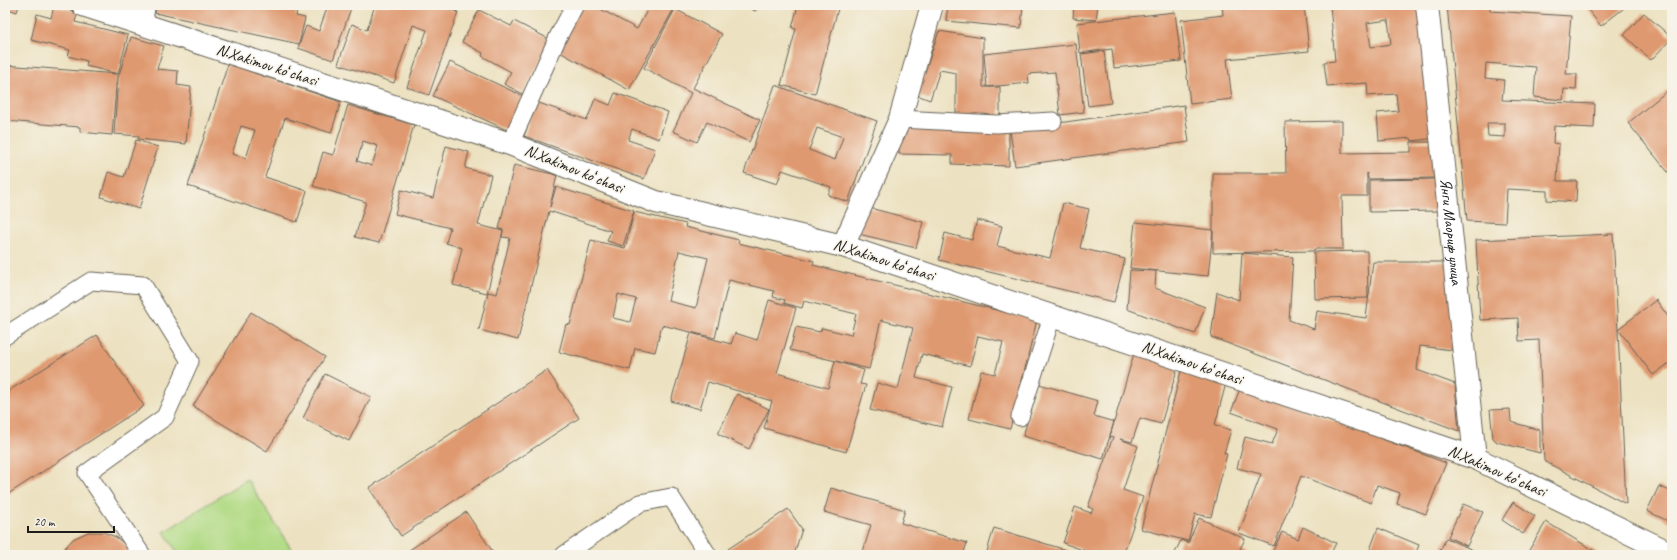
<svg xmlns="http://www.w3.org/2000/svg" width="1677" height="560" font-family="Caveat,sans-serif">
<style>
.pitch{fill:#b1da84;stroke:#667b50}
.building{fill:#df9970;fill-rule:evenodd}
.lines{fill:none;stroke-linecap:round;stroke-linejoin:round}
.lane-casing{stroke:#656155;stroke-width:19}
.street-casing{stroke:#656155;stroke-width:24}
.lane{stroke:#fff;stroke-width:17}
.street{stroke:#fff;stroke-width:22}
.labels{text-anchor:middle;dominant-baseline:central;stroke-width:3;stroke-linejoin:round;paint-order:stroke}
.street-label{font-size:16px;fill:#1c1c1c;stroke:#f7f3e8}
</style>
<rect width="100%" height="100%" fill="#f7f3e8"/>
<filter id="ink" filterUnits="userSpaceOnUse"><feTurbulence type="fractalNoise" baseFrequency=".025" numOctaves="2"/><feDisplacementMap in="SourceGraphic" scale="8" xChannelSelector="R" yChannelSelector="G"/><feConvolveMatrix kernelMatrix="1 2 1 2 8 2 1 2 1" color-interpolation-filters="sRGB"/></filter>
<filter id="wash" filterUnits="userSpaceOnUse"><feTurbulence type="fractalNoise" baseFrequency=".012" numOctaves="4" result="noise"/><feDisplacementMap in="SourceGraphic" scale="16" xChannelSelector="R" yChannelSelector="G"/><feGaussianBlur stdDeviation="0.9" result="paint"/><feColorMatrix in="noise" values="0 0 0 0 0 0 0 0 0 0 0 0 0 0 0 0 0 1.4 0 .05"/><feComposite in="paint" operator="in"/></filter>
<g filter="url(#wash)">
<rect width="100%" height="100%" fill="#ece1c0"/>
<path class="pitch" d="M 247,479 L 295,555 L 179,555 L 164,532 Z"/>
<g id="blocks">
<path class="building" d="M 5,5 L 19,5 L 17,12 L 5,8 Z
M 156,5 L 298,5 L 296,16 L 305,18 L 299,44 L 155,13 Z
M 328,5 L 352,5 L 333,60 L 298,48 L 306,26 L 319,31 Z
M 375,5 L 439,5 L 458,12 L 429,95 L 407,87 L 427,30 L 413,25 L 394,83 L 338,64 L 352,24 L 367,30 Z
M 580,5 L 593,5 L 637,29 L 650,5 L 676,5 L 629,90 L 556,50 Z
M 744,5 L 758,5 L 755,11 Z
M 798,5 L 839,5 L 815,94 L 781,85 L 796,29 L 792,28 Z
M 948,5 L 1023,5 L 1021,28 L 946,21 Z
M 1074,5 L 1098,5 L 1096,20 L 1073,18 Z
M 1231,5 L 1304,5 L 1309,51 L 1227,59 L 1232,99 L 1190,104 L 1181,20 L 1223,15 L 1222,6 Z
M 1330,5 L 1420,5 L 1436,138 L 1412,141 L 1411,138 L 1379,141 L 1377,113 L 1398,111 L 1396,94 L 1368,96 L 1367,83 L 1327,86 L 1324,62 L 1335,61 ZM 1388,20 L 1391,44 L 1371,47 L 1367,23 Z
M 1447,5 L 1490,5 L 1490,11 L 1571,16 L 1566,74 L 1577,74 L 1576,90 L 1564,89 L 1563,100 L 1534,97 L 1536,67 L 1486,63 L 1485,78 L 1504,80 L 1502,100 L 1595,104 L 1594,128 L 1554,126 L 1553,143 L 1559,144 L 1557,181 L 1577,181 L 1576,202 L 1547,200 L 1547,191 L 1507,189 L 1505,223 L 1467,221 ZM 1487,123 L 1505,123 L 1505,137 L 1488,136 Z
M 1584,5 L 1628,5 L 1601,26 Z
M 54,6 L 78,12 L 75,22 L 128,35 L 118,74 L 86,66 L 87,61 L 68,56 L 70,50 L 31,40 L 37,14 L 51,18 Z
M 675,9 L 722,34 L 693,88 L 760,120 L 749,142 L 707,122 L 697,142 L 673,131 L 691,93 L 644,68 Z
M 479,10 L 511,26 L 514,21 L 551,40 L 523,94 L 504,84 L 511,72 L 482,56 L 483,53 L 462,42 Z
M 1175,12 L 1181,61 L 1114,68 L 1112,49 L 1080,53 L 1077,23 Z
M 1644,13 L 1672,38 L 1651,60 L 1624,35 Z
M 939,31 L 983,38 L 983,87 L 1000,87 L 1000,120 L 956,120 L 956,73 L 940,70 L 930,100 L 917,95 Z
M 131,37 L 164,46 L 157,69 L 178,71 L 177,85 L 191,87 L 186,144 L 138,139 L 139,136 L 114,134 L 118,78 Z
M 1076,44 L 1084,112 L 1060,115 L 1055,72 L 1028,74 L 1029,83 L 987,87 L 984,54 Z
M 1104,51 L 1111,103 L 1088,106 L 1081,54 Z
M 450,62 L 523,96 L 507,130 L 433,96 Z
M 228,64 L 341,102 L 331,133 L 285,118 L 265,177 L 307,191 L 297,222 L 188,186 ZM 241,126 L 255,130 L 246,158 L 232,154 Z
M 5,65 L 117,74 L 112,135 L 80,132 L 80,127 L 5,121 Z
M 775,85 L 877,121 L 848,202 L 828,195 L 831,187 L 782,170 L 777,184 L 744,173 ZM 817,128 L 843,137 L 835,160 L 809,150 Z
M 1672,87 L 1672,177 L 1628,123 Z
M 615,93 L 668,112 L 659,139 L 632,129 L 628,140 L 655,149 L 644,179 L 524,136 L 536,102 L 587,120 L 595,99 L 610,105 Z
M 348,105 L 414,125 L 379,243 L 355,237 L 366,202 L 313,186 L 323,152 L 333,155 ZM 363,141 L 378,146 L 372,166 L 357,161 Z
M 1184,105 L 1189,142 L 1015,166 L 1010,130 Z
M 1342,121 L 1342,153 L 1411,152 L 1411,142 L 1433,142 L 1434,178 L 1368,179 L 1367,173 L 1367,196 L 1342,196 L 1343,249 L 1314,249 L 1314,251 L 1213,253 L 1213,173 L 1286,173 L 1285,122 Z
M 899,128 L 1009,130 L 1009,166 L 952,164 L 952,155 L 899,154 Z
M 136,140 L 158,147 L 139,209 L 101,197 L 108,172 L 124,177 Z
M 446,146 L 469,152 L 465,168 L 491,175 L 478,225 L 503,231 L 487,293 L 453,285 L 462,248 L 446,243 L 450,228 L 395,214 L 401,190 L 433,198 Z
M 514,165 L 557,175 L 550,207 L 556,187 L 634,211 L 623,246 L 607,241 L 611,231 L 549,211 L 518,340 L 479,330 L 488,292 L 497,294 L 510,238 L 502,237 L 503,230 L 499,229 Z
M 1438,179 L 1439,211 L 1369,212 L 1369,180 Z
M 1063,203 L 1089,209 L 1080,248 L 1125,259 L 1114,302 L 939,260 L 945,233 L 972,240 L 977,220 L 1002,226 L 997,246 L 1050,258 Z
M 866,207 L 923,222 L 916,248 L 859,234 Z
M 634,212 L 686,224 L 685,227 L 739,240 L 738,243 L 814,261 L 813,265 L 1037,320 L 1010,429 L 969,419 L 981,371 L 995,374 L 1003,342 L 978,336 L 970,366 L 922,354 L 916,378 L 952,387 L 942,427 L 870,410 L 877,383 L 898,389 L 913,328 L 881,320 L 869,369 L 790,350 L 796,327 L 820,332 L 822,328 L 851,335 L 856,314 L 804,301 L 802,308 L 784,303 L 785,300 L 773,297 L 774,291 L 729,280 L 715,338 L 662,325 L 655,352 L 635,348 L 630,370 L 559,352 L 566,324 L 570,325 L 591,240 L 625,248 ZM 679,251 L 708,258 L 696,308 L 668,301 ZM 618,294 L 636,299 L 630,322 L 613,318 Z
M 1135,222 L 1213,230 L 1208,276 L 1130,268 Z
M 1613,234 L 1618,331 L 1626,504 L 1544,461 L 1539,340 L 1519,341 L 1518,318 L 1480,320 L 1476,240 Z
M 1367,251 L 1368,298 L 1315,299 L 1314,252 Z
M 1242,253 L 1293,257 L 1289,320 L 1314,329 L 1317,311 L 1366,318 L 1373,262 L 1448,262 L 1452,350 L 1420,346 L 1417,370 L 1455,384 L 1459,431 L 1211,337 L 1217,292 L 1239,300 Z
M 1130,270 L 1156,271 L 1155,288 L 1205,307 L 1195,334 L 1127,309 Z
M 769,300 L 796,308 L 777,373 L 828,388 L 835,361 L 864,370 L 860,384 L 866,385 L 846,452 L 764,428 L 772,401 L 708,382 L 700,409 L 671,401 L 691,333 L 731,344 L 735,333 L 757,340 Z
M 1656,300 L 1672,322 L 1672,364 L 1671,362 L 1653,375 L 1618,329 Z
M 251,312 L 325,357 L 267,451 L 193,406 Z
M 97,335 L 144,406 L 5,496 L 5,393 Z
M 1135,350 L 1179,363 L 1161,424 L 1140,418 L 1132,442 L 1120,439 L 1138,446 L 1123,490 L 1143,497 L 1123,555 L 1097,555 L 1063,543 L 1075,507 L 1091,513 L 1093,509 L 1088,507 L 1113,437 L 1110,436 Z
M 547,370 L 579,418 L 401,536 L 369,488 Z
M 1181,371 L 1226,383 L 1215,425 L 1231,430 L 1224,453 L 1227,454 L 1211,517 L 1195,514 L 1188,541 L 1141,529 Z
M 325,374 L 371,397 L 349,441 L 303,418 Z
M 1039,384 L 1098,401 L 1094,416 L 1114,422 L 1103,459 L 1023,436 Z
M 1241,386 L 1446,463 L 1426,514 L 1397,504 L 1400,493 L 1377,485 L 1371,503 L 1301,476 L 1274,546 L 1239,533 L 1261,474 L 1237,468 L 1245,437 L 1272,444 L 1278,429 L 1231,412 Z
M 737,394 L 769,409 L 749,449 L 718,434 Z
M 1510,409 L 1511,422 L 1540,430 L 1540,453 L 1497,442 L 1493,438 L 1490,410 Z
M 1659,486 L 1672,492 L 1672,523 L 1647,511 Z
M 831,488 L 905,510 L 901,523 L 967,543 L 963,555 L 862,555 L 871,525 L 824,512 Z
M 1513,502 L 1535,516 L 1523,534 L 1502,520 Z
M 1463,504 L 1483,512 L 1467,546 L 1448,537 Z
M 788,509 L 802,529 L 794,555 L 732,555 L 728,549 Z
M 466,512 L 495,555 L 402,555 Z
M 1199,518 L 1245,539 L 1240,549 L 1251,555 L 1174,555 L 1181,540 L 1188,543 Z
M 1546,522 L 1590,548 L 1601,555 L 1526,555 Z
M 1303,527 L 1336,543 L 1330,555 L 1271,555 L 1282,532 L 1298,539 Z
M 994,528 L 1076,553 L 1076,555 L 986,555 Z
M 1378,528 L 1419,545 L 1415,555 L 1368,555 Z
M 88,532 L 103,532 L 116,537 L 128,547 L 132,555 L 61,555 L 63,550 L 73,539 Z
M 1446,538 L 1484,555 L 1438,555 Z"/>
</g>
</g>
<g filter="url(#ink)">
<use href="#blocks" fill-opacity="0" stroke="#656155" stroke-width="1"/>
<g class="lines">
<g class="lane-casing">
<path id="lane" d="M 900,119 L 997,124 L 1053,121
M 510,144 L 558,37 L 575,5
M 5,336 L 91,281 L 143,285 L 190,361 L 165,417 L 87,473 L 142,555
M 1020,417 L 1052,316
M 564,555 L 640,503 L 671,497 L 708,555"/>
</g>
<g class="street-casing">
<g id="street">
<path d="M 83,5 L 510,144 L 656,202 L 843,246 L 1475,458 L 1672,554"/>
<path id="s1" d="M 1427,5 L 1475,458"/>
<path d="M 141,23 L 144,5"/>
<path d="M 843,246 L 900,119 L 932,5"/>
</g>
</g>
<use href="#lane" class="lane"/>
<use href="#street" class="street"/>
</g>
</g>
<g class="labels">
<g class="street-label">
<text transform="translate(267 65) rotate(18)">N.Xakimov koʻchasi</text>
<text transform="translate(574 169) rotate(22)">N.Xakimov koʻchasi</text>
<text stroke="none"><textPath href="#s1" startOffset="228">Янги Маориф улица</textPath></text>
<text transform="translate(884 260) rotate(18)">N.Xakimov koʻchasi</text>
<text transform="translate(1192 363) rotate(19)">N.Xakimov koʻchasi</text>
<text transform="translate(1497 471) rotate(24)">N.Xakimov koʻchasi</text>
</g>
</g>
<rect width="1677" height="560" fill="none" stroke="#f7f3e8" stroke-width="20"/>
<path d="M28 526v6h86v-6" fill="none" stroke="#1c1c1c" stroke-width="2"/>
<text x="34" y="526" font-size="12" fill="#1c1c1c" stroke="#f7f3e8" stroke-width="3" paint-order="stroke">20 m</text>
</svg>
